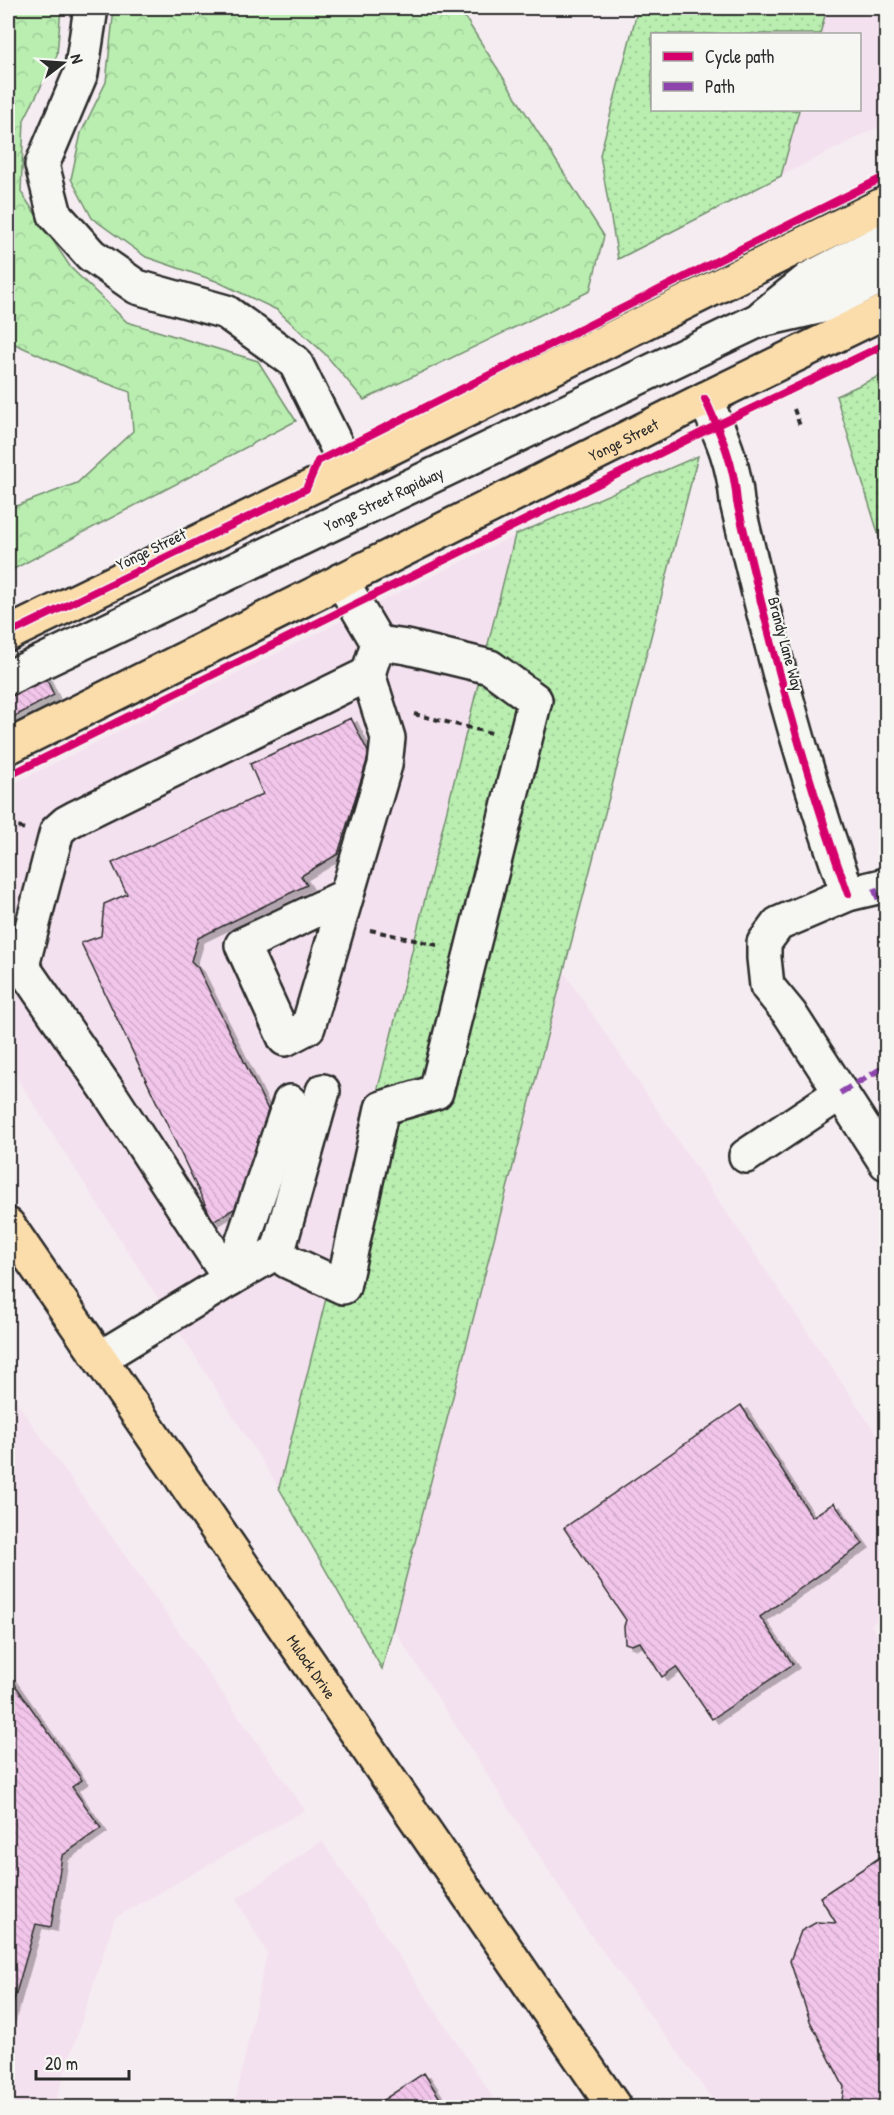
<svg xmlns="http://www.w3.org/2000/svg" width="894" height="2115" font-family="'Patrick Hand',sans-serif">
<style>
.built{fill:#f4e1ef}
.grass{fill:url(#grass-dots);stroke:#728c6e;stroke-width:1.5}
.forest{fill:url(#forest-crowns);stroke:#728c6e;stroke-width:1.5}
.building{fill:url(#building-back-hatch);stroke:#2b2b2b;stroke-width:1.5;filter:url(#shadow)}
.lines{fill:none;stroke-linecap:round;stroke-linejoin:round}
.minor-casing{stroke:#2b2b2b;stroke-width:38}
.major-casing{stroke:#2b2b2b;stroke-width:38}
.path{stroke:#2b2b2b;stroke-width:4;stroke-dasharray:6 4.5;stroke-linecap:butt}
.minor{stroke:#f6f6f2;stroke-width:33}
.major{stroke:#fbddab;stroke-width:33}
.quiet{stroke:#8e44ad;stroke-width:6;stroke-dasharray:12 6;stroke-linecap:butt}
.cycleway-casing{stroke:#f6f6f2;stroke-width:11}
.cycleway{stroke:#d6006c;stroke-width:8}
.labels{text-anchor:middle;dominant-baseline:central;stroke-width:4.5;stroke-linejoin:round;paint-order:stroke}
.street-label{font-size:16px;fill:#2b2b2b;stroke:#f6f6f2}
</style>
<defs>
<pattern id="grass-dots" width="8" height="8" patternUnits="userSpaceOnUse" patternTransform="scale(1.5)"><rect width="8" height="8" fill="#b9eeb0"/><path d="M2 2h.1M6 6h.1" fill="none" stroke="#9fcc98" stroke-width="1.8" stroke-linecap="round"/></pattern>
<pattern id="forest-crowns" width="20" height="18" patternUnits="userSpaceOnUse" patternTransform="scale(1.5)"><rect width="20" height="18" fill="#b9eeb0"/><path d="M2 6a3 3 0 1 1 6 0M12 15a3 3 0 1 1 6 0" fill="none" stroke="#9fcc98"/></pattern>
<pattern id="building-back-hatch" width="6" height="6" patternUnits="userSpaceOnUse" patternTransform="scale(1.5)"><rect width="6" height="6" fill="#f2c6eb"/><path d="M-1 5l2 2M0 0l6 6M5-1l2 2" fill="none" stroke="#d0aaca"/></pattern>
<filter id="shadow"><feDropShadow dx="6" dy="4" stdDeviation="0" flood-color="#0004"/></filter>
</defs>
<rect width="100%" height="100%" fill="#f5ecf1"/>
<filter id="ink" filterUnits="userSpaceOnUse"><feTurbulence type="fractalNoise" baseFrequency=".0167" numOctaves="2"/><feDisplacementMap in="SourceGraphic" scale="12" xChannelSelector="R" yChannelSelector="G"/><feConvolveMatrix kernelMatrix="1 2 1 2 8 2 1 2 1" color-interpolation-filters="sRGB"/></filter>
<g filter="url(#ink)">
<path class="built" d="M 827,8 L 886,8 L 886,123 L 781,176 L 799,110 L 860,110 L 860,34 L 820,34 Z
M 515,535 L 279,1488 L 8,1064 L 8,786 Z
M 564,972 L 886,1448 L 886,1613 L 871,1625 L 886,1649 L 886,2107 L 718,2107 L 585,1927 L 393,1628 Z
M 8,1390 L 305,1810 L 115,1918 L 54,2107 L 8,2107 Z
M 322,1841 L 493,2097 L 476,2108 L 234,2108 L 267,1953 L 236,1899 Z"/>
<path class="grass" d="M 638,8 L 827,8 L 820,34 L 652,34 L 652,110 L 799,110 L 781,176 L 618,259 L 600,155 Z
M 886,373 L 886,559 L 836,396 Z
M 698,456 L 382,1669 L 279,1488 L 515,535 Z"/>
<path class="forest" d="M 8,8 L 61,8 L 57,55 L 24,120 L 21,192 L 71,268 L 127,322 L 258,361 L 296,421 L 8,572 L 8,509 L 77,483 L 133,431 L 130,392 L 82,374 L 8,341 Z
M 114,8 L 459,8 L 604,236 L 590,291 L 364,400 L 325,354 L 277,310 L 216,281 L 146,257 L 92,218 L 71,179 L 81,133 L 106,82 Z"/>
<path class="building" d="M 45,676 L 54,695 L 8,720 L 8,695 Z
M 351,718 L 369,754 L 338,854 L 301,876 L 307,885 L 198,938 L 191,961 L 198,968 L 272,1118 L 241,1205 L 213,1221 L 81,943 L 101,936 L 104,904 L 127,894 L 112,863 L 263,794 L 250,764 Z
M 741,1405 L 812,1517 L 834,1503 L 863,1544 L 760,1617 L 793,1664 L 712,1719 L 676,1667 L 662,1677 L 640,1642 L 631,1645 L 625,1643 L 624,1626 L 626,1620 L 564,1528 Z
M 8,1675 L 82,1780 L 72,1787 L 101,1828 L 62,1856 L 51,1927 L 36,1924 L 8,2021 Z
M 885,1854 L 886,1857 L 886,2108 L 841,2108 L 844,2087 L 810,2021 L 790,1961 L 801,1931 L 817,1922 L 836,1923 L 820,1897 Z
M 424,2073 L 446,2108 L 371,2108 Z"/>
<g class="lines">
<g class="minor-casing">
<g id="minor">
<path d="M 91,8 L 81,73 L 42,165 L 55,215 L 91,255 L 137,287 L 226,312 L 295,362 L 348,469"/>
<path d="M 763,316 L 809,279 L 886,239"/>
<path d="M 705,399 C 721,435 734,462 737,502 C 768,635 802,767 848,894"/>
<path id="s1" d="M 8,678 L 757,321 L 823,306 L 886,274"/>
<path d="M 886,885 L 848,894 L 778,924 L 764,943 L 764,958 L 767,986 L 790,1014 L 886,1163"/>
<path d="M 346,896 L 242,945 L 285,1039 L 308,1027 L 385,765 L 388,738 L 368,674"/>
<path d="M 746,1156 L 840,1093"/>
<path d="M 278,1251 L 287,1261 L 343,1287 L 382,1108 L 436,1092 L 535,700 L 490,667 L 407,647 L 378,643"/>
<path d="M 230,1279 L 278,1251 L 323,1091"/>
<path d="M 230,1279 L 290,1102"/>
<path d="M 100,1358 L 230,1279 L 108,1091 L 22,966 L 57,831 L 66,823 L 77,817 L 368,674 L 378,643 L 341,580"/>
</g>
</g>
<g class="major-casing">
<g id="major">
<path d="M 8,634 L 348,469 L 886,203"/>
<path id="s2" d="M 8,747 L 705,399 L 886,311"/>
<path id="s3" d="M 8,1225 L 615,2108"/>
</g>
</g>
<path class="path" d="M 794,409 L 800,426
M 414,714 L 495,734
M 8,825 L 26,829
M 370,930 L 441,946"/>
<use href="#minor" class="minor"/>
<use href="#major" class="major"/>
<path class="quiet" d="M 874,888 L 886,917
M 840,1093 L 886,1066"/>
<g class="cycleway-casing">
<path id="cycleway" d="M 705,399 C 721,435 734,462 737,502 C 768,635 802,767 848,894
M 8,634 L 306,489 L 318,461 L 886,176
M 8,776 L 717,425 L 886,344"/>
</g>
<use href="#cycleway" class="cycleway"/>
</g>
</g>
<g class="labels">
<g class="street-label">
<text stroke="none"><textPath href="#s2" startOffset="688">Yonge Street</textPath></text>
<text stroke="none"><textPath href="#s1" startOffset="416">Yonge Street Rapidway</textPath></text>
<text transform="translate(151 549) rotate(-26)">Yonge Street</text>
<text transform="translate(786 644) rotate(75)">Brandy Lane Way</text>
<text stroke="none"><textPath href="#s3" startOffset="536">Mulock Drive</textPath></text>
</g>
</g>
<rect width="894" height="2115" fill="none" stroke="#f6f6f2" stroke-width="30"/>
<rect x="15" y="15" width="864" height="2085" fill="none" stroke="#2b2b2b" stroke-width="2" filter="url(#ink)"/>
<rect x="651" y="33" width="210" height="78" fill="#f6f6f2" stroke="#a5a5a2" stroke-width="1.5"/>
<rect x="663" y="52" width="30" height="9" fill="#d6006c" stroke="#a5a5a2" stroke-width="1.5"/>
<text x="705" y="63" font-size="18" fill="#2b2b2b">Cycle path</text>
<rect x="663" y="82" width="30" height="9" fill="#8e44ad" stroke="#a5a5a2" stroke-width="1.5"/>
<text x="705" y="93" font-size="18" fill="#2b2b2b">Path</text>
<g transform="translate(63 63) rotate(73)" stroke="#f6f6f2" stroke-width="4.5" paint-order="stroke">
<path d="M0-4.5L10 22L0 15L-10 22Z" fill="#2b2b2b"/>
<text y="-9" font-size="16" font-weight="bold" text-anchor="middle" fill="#2b2b2b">N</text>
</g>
<path d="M36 2070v9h93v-9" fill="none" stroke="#2b2b2b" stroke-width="3"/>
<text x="45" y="2070" font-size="18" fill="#2b2b2b" stroke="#f6f6f2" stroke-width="4.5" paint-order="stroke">20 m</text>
</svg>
